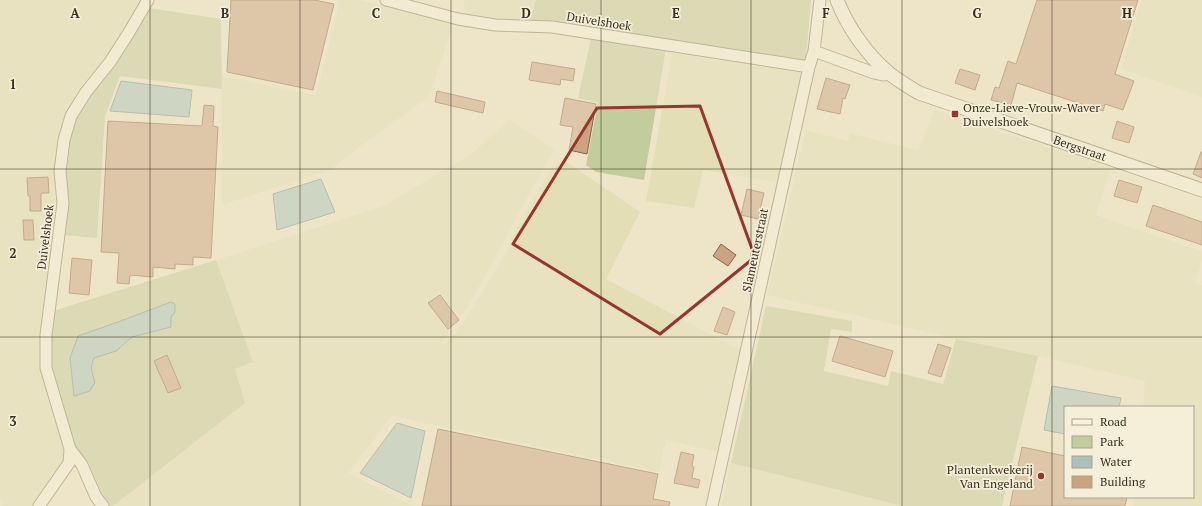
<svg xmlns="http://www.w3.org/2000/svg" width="1202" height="506" font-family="'PT Serif',serif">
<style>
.farmland{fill:#e3deb6}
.green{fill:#c3cc9c}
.water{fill:#a9c2bc;stroke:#70908a}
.building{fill:#caa380;stroke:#886344}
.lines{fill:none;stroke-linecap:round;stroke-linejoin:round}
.minor-casing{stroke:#89785e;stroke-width:13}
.tertiary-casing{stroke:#89785e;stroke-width:15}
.minor{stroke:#f8f1dc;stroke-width:11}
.tertiary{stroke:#f8f1dc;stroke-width:13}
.marked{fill:none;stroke:#97352f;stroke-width:3;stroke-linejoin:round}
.grid{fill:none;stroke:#3a2f21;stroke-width:1;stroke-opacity:0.55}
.poi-dot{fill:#97352f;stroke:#f5eed8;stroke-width:1.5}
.labels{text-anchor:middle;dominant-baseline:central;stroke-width:3.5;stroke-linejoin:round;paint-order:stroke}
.street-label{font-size:12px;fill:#3a2f21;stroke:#f5eed8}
.poi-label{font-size:12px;fill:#3a2f21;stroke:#f5eed8;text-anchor:start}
.grid-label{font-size:13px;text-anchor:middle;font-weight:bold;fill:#3a2f21;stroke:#f5eed8;stroke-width:3.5;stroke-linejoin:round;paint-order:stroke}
</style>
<rect width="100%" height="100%" fill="#eee5c8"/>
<path class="farmland" d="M 0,0 L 144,0 L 58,147 L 49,273 L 65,446 L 65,460 L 32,506 L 3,506 L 0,498 Z
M 340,0 L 360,0 L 453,25 L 429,97 L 358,148 L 332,169 L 222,205 L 222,76 L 316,95 Z
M 464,0 L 536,0 L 530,21 L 465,16 Z
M 1141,0 L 1202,0 L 1202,97 L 1121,69 Z
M 672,53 L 803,73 L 777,182 L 703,170 L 694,208 L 646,201 Z
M 934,110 L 1111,168 L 1096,215 L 1202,251 L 1202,261 L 1195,282 L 1202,285 L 1202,506 L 1134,506 L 1134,497 L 1193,497 L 1193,407 L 1143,407 L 1145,381 L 1015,351 L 956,339 L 767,295 L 806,130 L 848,141 L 850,133 L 918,150 Z
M 509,119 L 555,150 L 524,203 L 501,248 L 467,308 L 441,343 L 445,345 L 464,321 L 499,264 L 526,211 L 552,168 L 558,162 L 565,161 L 640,212 L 606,279 L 742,351 L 718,452 L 666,440 L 659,472 L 392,416 L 349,473 L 413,506 L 113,506 L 244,403 L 235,369 L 253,362 L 216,260 L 383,206 L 473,153 Z
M 731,463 L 902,506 L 721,506 Z"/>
<path class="green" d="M 536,0 L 811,0 L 806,59 L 801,62 L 553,22 L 530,21 Z
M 149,8 L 221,19 L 222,89 L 120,76 L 105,116 L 97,238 L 63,235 L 66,151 L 70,130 L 77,114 Z
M 591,38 L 666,48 L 644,180 L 596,172 L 586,165 L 598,103 L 578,98 Z
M 216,260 L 253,362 L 235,369 L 245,403 L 113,506 L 107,506 L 88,462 L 76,449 L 49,365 L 53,311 Z
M 766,306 L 852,321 L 852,332 L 831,329 L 824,371 L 888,386 L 891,371 L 943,384 L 956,339 L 1038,356 L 1002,506 L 902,506 L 731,463 Z"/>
<path class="water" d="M 121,81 L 192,90 L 189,117 L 110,111 Z
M 321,179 L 335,212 L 277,230 L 273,194 Z
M 171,302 L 175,304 L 175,312 L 171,317 L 171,327 L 132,337 L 116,351 L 94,358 C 90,367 92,373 95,382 L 90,391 L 74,396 L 70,358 L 78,336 L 118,322 Z
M 1052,386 L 1121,398 L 1119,407 L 1065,407 L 1065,434 L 1044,430 Z
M 397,423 L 425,431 L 411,498 L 360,473 Z"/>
<path class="building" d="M 231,0 L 314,0 L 334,4 L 313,90 L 227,72 Z
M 1037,0 L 1138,0 L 1115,74 L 1134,81 L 1123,110 L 1105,104 L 1103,111 L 1017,83 L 1011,105 L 991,100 L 995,87 L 999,88 L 1008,61 L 1016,64 Z
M 532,62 L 575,69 L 573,81 L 561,79 L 560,85 L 529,80 Z
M 960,69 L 980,75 L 975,90 L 955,83 Z
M 826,78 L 850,85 L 845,99 L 843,98 L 840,114 L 817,109 Z
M 437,91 L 485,102 L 483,113 L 435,102 Z
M 565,98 L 596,104 L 587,154 L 569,150 L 573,127 L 560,125 Z
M 204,105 L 214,106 L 213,126 L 218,127 L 211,258 L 193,257 L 193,265 L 175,264 L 175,269 L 153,267 L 153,277 L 130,275 L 129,284 L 117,283 L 119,253 L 101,252 L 108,121 L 202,126 Z
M 1117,121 L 1134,127 L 1129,143 L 1112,138 Z
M 1201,152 L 1202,152 L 1202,178 L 1193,174 Z
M 48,177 L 49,193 L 41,193 L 41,211 L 30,211 L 30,196 L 28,196 L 27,178 Z
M 1119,180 L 1142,187 L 1137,203 L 1114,196 Z
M 747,189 L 764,193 L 758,219 L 741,215 Z
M 1153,205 L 1202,222 L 1202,245 L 1146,226 Z
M 23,220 L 33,220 L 34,240 L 24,240 Z
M 721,244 L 736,255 L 728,266 L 713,256 Z
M 72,258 L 92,260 L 89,295 L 69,293 Z
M 440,295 L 459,320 L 448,329 L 428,303 Z
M 723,307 L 735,312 L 727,335 L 714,331 Z
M 840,336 L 893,351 L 885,377 L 832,361 Z
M 938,344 L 951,348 L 941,377 L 928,373 Z
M 167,355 L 181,388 L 168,393 L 154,361 Z
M 438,429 L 658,474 L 653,499 L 670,502 L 669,506 L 422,506 Z
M 1022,447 L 1065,456 L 1065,497 L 1127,497 L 1125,506 L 1010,506 Z
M 681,452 L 694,455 L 692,466 L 694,467 L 692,478 L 700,480 L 698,488 L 674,483 Z"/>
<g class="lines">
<g class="minor-casing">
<path id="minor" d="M 386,0 L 458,19 L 495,25 L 552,27 L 809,67
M 814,51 L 874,73 L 883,75 L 890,74
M 70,449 L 82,465 L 96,497 L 103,506
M 39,506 L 69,463 L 70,449 L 46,368 L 46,335 L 63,203 L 60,171 L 64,140 L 71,116 L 86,92 L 110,62 L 128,34 L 148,0
M 712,506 L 809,67 L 814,51 L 820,0"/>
</g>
<g class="tertiary-casing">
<path id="tertiary" d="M 837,0 C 848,28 867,55 890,74 C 899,81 909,87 919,93 L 1202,190"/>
</g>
<use href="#minor" class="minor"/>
<use href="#tertiary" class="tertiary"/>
</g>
<path d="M0 0H1202V506H0ZM 700,106 L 755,257 L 660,334 L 513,244 L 597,108 Z" fill="#eee5c8" fill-opacity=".55" fill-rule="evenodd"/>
<path class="marked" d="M 700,106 L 755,257 L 660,334 L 513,244 L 597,108 Z"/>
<path class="grid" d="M 150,0 L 150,506M 300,0 L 300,506M 451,0 L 451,506M 601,0 L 601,506M 751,0 L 751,506M 902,0 L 902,506M 1052,0 L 1052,506M 0,169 L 1202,169M 0,337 L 1202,337"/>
<g class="poi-dot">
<rect x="951" y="110" width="8" height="8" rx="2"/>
<circle cx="1041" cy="476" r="4"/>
</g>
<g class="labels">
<g class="street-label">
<text transform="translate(599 21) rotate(9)">Duivelshoek</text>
<text transform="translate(1080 148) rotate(19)">Bergstraat</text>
<text transform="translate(45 237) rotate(-83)">Duivelshoek</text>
<text transform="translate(755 250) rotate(-78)">Slameuterstraat</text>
</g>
<g class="poi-label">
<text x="963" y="107">Onze-Lieve-Vrouw-Waver<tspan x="963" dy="14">Duivelshoek</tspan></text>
<text x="1033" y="469" text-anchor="end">Plantenkwekerij<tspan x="1033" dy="14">Van Engeland</tspan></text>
</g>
</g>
<g class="grid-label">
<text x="75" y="18">A</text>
<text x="225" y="18">B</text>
<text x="376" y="18">C</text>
<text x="526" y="18">D</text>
<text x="676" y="18">E</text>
<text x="826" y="18">F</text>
<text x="977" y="18">G</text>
<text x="1127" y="18">H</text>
<text x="13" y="89">1</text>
<text x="13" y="258">2</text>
<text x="13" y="426">3</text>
</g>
<rect x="1064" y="406" width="130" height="92" fill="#f5eed8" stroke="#aaa28f"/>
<rect x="1072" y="419" width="20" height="6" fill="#f8f1dc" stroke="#aaa28f"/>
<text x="1100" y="426" font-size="12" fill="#3a2f21">Road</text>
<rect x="1072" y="436" width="20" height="12" fill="#c3cc9c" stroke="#aaa28f"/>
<text x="1100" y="446" font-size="12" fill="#3a2f21">Park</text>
<rect x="1072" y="456" width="20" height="12" fill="#a9c2bc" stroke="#aaa28f"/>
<text x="1100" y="466" font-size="12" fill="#3a2f21">Water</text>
<rect x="1072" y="476" width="20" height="12" fill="#caa380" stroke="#aaa28f"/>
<text x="1100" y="486" font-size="12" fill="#3a2f21">Building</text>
</svg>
